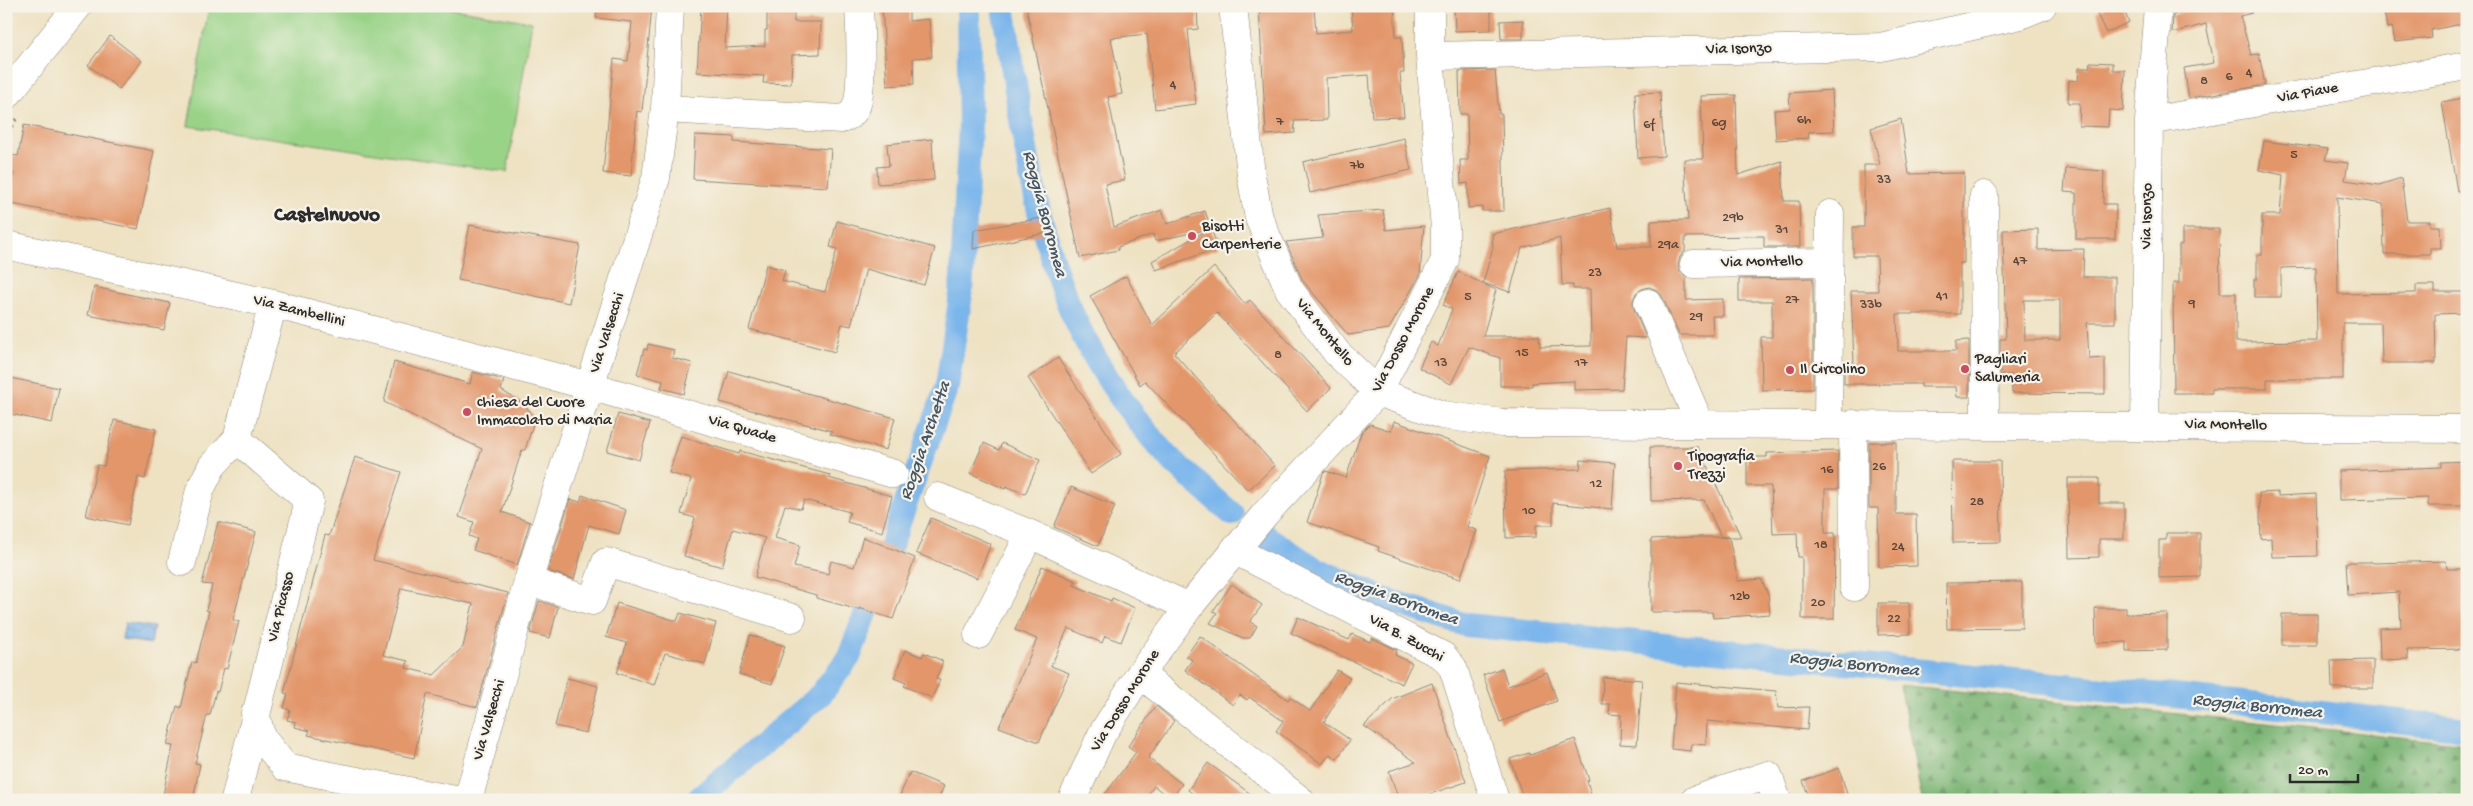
<svg xmlns="http://www.w3.org/2000/svg" width="2473" height="806" font-family="'Gochi Hand',sans-serif">
<style>
.forest{fill:url(#forest-firs);stroke:#527050}
.pitch{fill:#98d387;stroke:#627f59}
.water{fill:url(#water-waves);stroke:#52708c}
.lines{fill:none;stroke-linecap:round;stroke-linejoin:round}
.canal{stroke:#7ab6ec;stroke-width:24}
.building{fill:#e3966a;fill-rule:evenodd}
.minor-casing{stroke:#8c8677;stroke-width:29}
.path{stroke:#8c8677;stroke-width:3;stroke-dasharray:4 4;stroke-linecap:butt}
.minor{stroke:#fff;stroke-width:28}
.poi-dot{fill:#d1495b;stroke:#f7f3e8;stroke-width:2}
.labels{text-anchor:middle;dominant-baseline:central;stroke-width:4.5;stroke-linejoin:round;paint-order:stroke}
.number-label{font-size:14px;fill:#59463b}
.street-label{font-size:16px;fill:#2b2b2b;stroke:#f7f3e8}
.poi-label{font-size:16px;fill:#2b2b2b;stroke:#f7f3e8;text-anchor:start}
.water-label{font-size:18px;font-style:italic;fill:#435565;stroke:#f7f3e8}
.district-label{font-size:21px;font-weight:bold;fill:#2b2b2b;stroke:#f7f3e8}
</style>
<defs>
<pattern id="forest-firs" width="22" height="20" patternUnits="userSpaceOnUse" patternTransform="scale(1.25)"><rect width="22" height="20" fill="#7ab574"/><path d="M5 1l3.5 6h-7zM16 11l3.5 6h-7z" fill="#64935f"/></pattern>
<pattern id="water-waves" width="16" height="10" patternUnits="userSpaceOnUse" patternTransform="scale(1.25)"><rect width="16" height="10" fill="#7ab6ec"/><path d="M0 5q4-4 8 0t8 0" fill="none" stroke="#6494bf"/></pattern>
</defs>
<rect width="100%" height="100%" fill="#f7f3e8"/>
<filter id="ink" filterUnits="userSpaceOnUse"><feTurbulence type="fractalNoise" baseFrequency=".02" numOctaves="2"/><feDisplacementMap in="SourceGraphic" scale="10" xChannelSelector="R" yChannelSelector="G"/><feConvolveMatrix kernelMatrix="1 2 1 2 8 2 1 2 1" color-interpolation-filters="sRGB"/></filter>
<filter id="wash" filterUnits="userSpaceOnUse"><feTurbulence type="fractalNoise" baseFrequency=".0096" numOctaves="4" result="noise"/><feDisplacementMap in="SourceGraphic" scale="20" xChannelSelector="R" yChannelSelector="G"/><feGaussianBlur stdDeviation="1.12" result="paint"/><feColorMatrix in="noise" values="0 0 0 0 0 0 0 0 0 0 0 0 0 0 0 0 0 1.4 0 .05"/><feComposite in="paint" operator="in"/></filter>
<g filter="url(#wash)">
<rect width="100%" height="100%" fill="#eee2c3"/>
<path class="forest" d="M 1900,685 L 2467,744 L 2467,800 L 1922,800 Z"/>
<path class="pitch" d="M 209,6 L 436,6 L 532,22 L 507,172 L 188,126 Z"/>
<path class="water" d="M 125,623 L 154,627 L 151,644 L 122,639 Z"/>
<g class="lines">
<path class="canal" d="M 1003,6 C 1019,106 1032,223 1073,315 C 1095,364 1129,414 1165,453 C 1186,475 1210,494 1232,514
M 1261,533 L 1314,568 L 1384,599 L 1466,625 L 2243,703 L 2467,729
M 697,800 L 821,694 L 849,657 L 881,574 L 947,386 L 961,294 L 970,125 L 968,6"/>
</g>
<g id="blocks">
<path class="building" d="M 597,6 L 652,6 L 642,112 L 637,111 L 631,176 L 603,173 L 614,59 L 628,61 L 632,22 L 596,18 Z
M 701,6 L 727,6 L 725,48 L 765,46 L 765,30 L 767,30 L 767,6 L 794,6 L 794,22 L 821,22 L 820,54 L 792,55 L 791,84 L 763,83 L 764,76 L 697,72 Z
M 882,6 L 909,6 L 909,21 L 929,19 L 932,57 L 913,58 L 914,84 L 887,86 Z
M 1026,6 L 1197,6 L 1198,29 L 1188,30 L 1196,104 L 1155,109 L 1147,34 L 1111,38 L 1122,94 L 1108,97 L 1125,180 L 1105,184 L 1114,227 L 1162,210 L 1167,224 L 1205,211 L 1218,248 L 1156,270 L 1152,261 L 1209,229 L 1155,241 L 1153,234 L 1118,247 L 1118,250 L 1080,258 Z
M 1259,6 L 1314,6 L 1316,33 L 1353,30 L 1351,6 L 1394,6 L 1396,37 L 1402,37 L 1404,73 L 1400,73 L 1404,117 L 1372,118 L 1369,75 L 1326,78 L 1327,120 L 1294,121 L 1295,133 L 1266,135 Z
M 1454,6 L 1491,6 L 1491,30 L 1455,31 Z
M 2108,6 L 2122,6 L 2129,22 L 2106,33 L 2096,12 Z
M 2202,6 L 2251,6 L 2252,13 L 2240,16 L 2251,55 L 2259,54 L 2265,85 L 2189,98 L 2184,68 L 2214,63 L 2206,24 L 2172,33 L 2173,15 Z
M 2383,6 L 2467,6 L 2467,23 L 2431,30 L 2432,38 L 2395,42 L 2392,27 L 2387,28 Z
M 1523,20 L 1523,39 L 1501,39 L 1500,21 Z
M 110,36 L 142,61 L 119,89 L 88,65 Z
M 2090,62 L 2113,63 L 2113,70 L 2125,70 L 2123,111 L 2109,110 L 2108,127 L 2079,126 L 2080,103 L 2068,103 L 2069,80 L 2078,81 L 2079,68 L 2089,68 Z
M 1495,70 L 1499,114 L 1502,114 L 1504,211 L 1482,211 L 1482,207 L 1468,208 L 1468,183 L 1461,184 L 1460,160 L 1468,160 L 1467,114 L 1460,114 L 1459,71 Z
M 1832,90 L 1834,131 L 1808,132 L 1809,138 L 1776,140 L 1774,110 L 1790,109 L 1789,93 Z
M 1660,92 L 1664,156 L 1638,158 L 1635,93 Z
M 1736,95 L 1738,175 L 1782,161 L 1784,201 L 1799,201 L 1800,247 L 1764,247 L 1764,236 L 1685,237 L 1685,251 L 1680,257 L 1678,265 L 1680,272 L 1686,277 L 1686,300 L 1723,299 L 1723,316 L 1712,316 L 1713,335 L 1679,335 L 1662,296 L 1657,290 L 1649,287 L 1642,289 L 1636,293 L 1633,301 L 1634,309 L 1646,338 L 1626,337 L 1622,389 L 1574,390 L 1574,381 L 1532,383 L 1532,386 L 1500,386 L 1500,358 L 1469,347 L 1451,384 L 1419,368 L 1431,342 L 1438,346 L 1452,309 L 1443,305 L 1458,272 L 1496,290 L 1483,336 L 1539,336 L 1540,347 L 1591,346 L 1590,289 L 1573,289 L 1573,285 L 1562,285 L 1560,238 L 1522,248 L 1510,292 L 1483,283 L 1493,247 L 1492,234 L 1610,208 L 1617,247 L 1651,247 L 1651,221 L 1688,220 L 1684,159 L 1703,159 L 1701,96 Z
M 2467,97 L 2467,190 L 2457,191 L 2442,102 Z
M 1901,119 L 1909,174 L 1964,173 L 1964,263 L 1960,263 L 1960,314 L 1897,314 L 1898,351 L 1956,351 L 1956,341 L 1969,340 L 1969,397 L 1957,397 L 1956,387 L 1921,387 L 1921,384 L 1844,384 L 1844,362 L 1854,362 L 1851,291 L 1878,291 L 1877,256 L 1853,256 L 1853,227 L 1864,227 L 1864,165 L 1880,165 L 1871,128 Z
M 24,125 L 154,151 L 138,229 L 7,203 L 14,173 L 7,172 L 10,155 L 18,156 Z
M 695,135 L 734,137 L 734,142 L 831,149 L 828,187 L 693,179 Z
M 1404,138 L 1411,170 L 1310,193 L 1303,162 Z
M 932,139 L 934,180 L 878,184 L 877,167 L 889,166 L 887,144 Z
M 2264,141 L 2328,149 L 2325,160 L 2348,163 L 2345,180 L 2379,185 L 2401,178 L 2407,221 L 2430,221 L 2430,226 L 2440,226 L 2441,248 L 2430,248 L 2430,254 L 2384,254 L 2383,204 L 2337,197 L 2338,294 L 2416,293 L 2416,285 L 2435,285 L 2435,292 L 2467,292 L 2467,313 L 2435,314 L 2436,363 L 2382,363 L 2381,323 L 2343,323 L 2343,379 L 2267,379 L 2267,389 L 2212,389 L 2212,393 L 2174,393 L 2173,283 L 2179,283 L 2179,245 L 2182,245 L 2182,229 L 2219,229 L 2220,293 L 2236,293 L 2236,342 L 2317,341 L 2316,267 L 2281,268 L 2281,297 L 2254,297 L 2254,279 L 2257,279 L 2257,255 L 2262,255 L 2262,215 L 2280,215 L 2283,175 L 2259,170 Z
M 2066,168 L 2104,171 L 2103,204 L 2116,204 L 2115,239 L 2076,239 L 2076,193 L 2064,192 Z
M 1383,210 L 1386,230 L 1424,226 L 1420,275 L 1389,329 L 1348,335 L 1303,281 L 1286,242 L 1323,238 L 1318,215 Z
M 1047,217 L 1050,232 L 973,249 L 974,230 Z
M 837,221 L 935,248 L 924,285 L 866,269 L 851,326 L 842,324 L 835,352 L 749,329 L 766,265 L 785,270 L 782,281 L 825,292 L 837,249 L 830,247 Z
M 470,225 L 580,245 L 569,303 L 458,280 Z
M 2038,229 L 2038,250 L 2084,249 L 2083,277 L 2115,277 L 2115,323 L 2087,323 L 2089,359 L 2105,358 L 2105,394 L 2012,393 L 2011,375 L 2000,375 L 2000,339 L 2006,339 L 2003,230 ZM 2024,300 L 2060,300 L 2060,340 L 2025,340 Z
M 1214,267 L 1245,304 L 1250,300 L 1331,388 L 1307,411 L 1217,313 L 1174,353 L 1275,466 L 1248,490 L 1145,381 L 1140,385 L 1090,296 L 1126,276 L 1152,325 Z
M 1813,278 L 1813,389 L 1762,390 L 1761,337 L 1772,337 L 1772,301 L 1739,301 L 1739,279 Z
M 94,287 L 170,303 L 164,330 L 88,315 Z
M 648,344 L 674,350 L 672,358 L 692,363 L 684,394 L 661,388 L 663,381 L 637,374 L 644,349 L 647,350 Z
M 1058,358 L 1121,454 L 1091,474 L 1028,378 Z
M 394,362 L 470,384 L 473,372 L 504,380 L 501,390 L 525,405 L 535,418 L 525,450 L 522,450 L 502,512 L 530,522 L 517,565 L 473,550 L 477,539 L 469,536 L 474,522 L 459,517 L 482,449 L 384,402 Z
M 729,371 L 895,418 L 886,450 L 830,434 L 832,431 L 720,402 Z
M 6,377 L 59,388 L 52,423 L 6,413 Z
M 618,414 L 650,423 L 639,460 L 607,451 Z
M 114,420 L 156,429 L 145,479 L 138,477 L 128,525 L 86,516 L 97,465 L 104,466 Z
M 1394,421 L 1490,456 L 1467,527 L 1477,530 L 1460,579 L 1378,551 L 1379,547 L 1307,522 L 1323,474 L 1326,471 L 1346,478 L 1361,433 L 1370,424 L 1391,431 Z
M 681,436 L 739,454 L 740,451 L 830,475 L 829,478 L 892,496 L 882,532 L 847,522 L 850,512 L 804,500 L 801,509 L 785,505 L 775,538 L 800,545 L 794,567 L 828,574 L 831,561 L 854,567 L 863,537 L 915,558 L 893,619 L 859,608 L 859,610 L 816,598 L 816,595 L 755,577 L 765,538 L 733,529 L 722,567 L 684,556 L 695,518 L 681,514 L 691,479 L 669,473 Z
M 1869,442 L 1896,442 L 1896,514 L 1916,514 L 1917,566 L 1879,567 L 1878,508 L 1869,508 Z
M 984,443 L 999,450 L 1002,443 L 1040,460 L 1025,494 L 1006,486 L 1005,489 L 970,473 Z
M 1650,447 L 1698,447 L 1741,537 L 1721,537 L 1704,500 L 1651,501 Z
M 1838,451 L 1838,489 L 1825,489 L 1825,533 L 1835,533 L 1834,619 L 1802,619 L 1802,557 L 1798,557 L 1797,533 L 1773,534 L 1771,486 L 1747,486 L 1747,457 L 1767,457 L 1767,453 Z
M 355,457 L 401,472 L 373,560 L 508,593 L 477,707 L 427,694 L 414,758 L 308,735 L 310,731 L 295,727 L 296,722 L 287,720 L 290,710 L 284,708 L 288,694 L 284,693 L 325,535 L 329,536 ZM 401,588 L 473,604 L 463,647 L 434,675 L 406,668 L 408,661 L 383,655 Z
M 1581,460 L 1615,463 L 1612,509 L 1553,503 L 1553,525 L 1536,525 L 1536,537 L 1506,538 L 1505,471 L 1580,469 Z
M 1952,461 L 2000,461 L 2001,542 L 1953,543 Z
M 2467,461 L 2467,506 L 2428,506 L 2428,498 L 2339,500 L 2339,471 L 2441,467 L 2441,462 Z
M 2068,478 L 2099,478 L 2099,503 L 2124,503 L 2124,539 L 2099,539 L 2099,557 L 2069,558 Z
M 1071,487 L 1115,506 L 1098,546 L 1054,527 Z
M 2278,492 L 2278,496 L 2316,494 L 2318,556 L 2272,557 L 2271,538 L 2261,539 L 2259,493 Z
M 582,495 L 626,510 L 619,534 L 589,525 L 574,579 L 548,571 L 570,499 L 580,502 Z
M 931,518 L 991,544 L 977,578 L 916,553 Z
M 218,522 L 256,532 L 233,620 L 239,621 L 227,669 L 224,668 L 218,692 L 216,691 L 210,715 L 207,715 L 195,763 L 200,764 L 193,800 L 162,800 L 173,746 L 167,745 L 177,706 L 181,708 L 192,662 L 196,663 L 209,611 L 206,610 L 212,585 L 202,584 Z
M 2166,533 L 2200,533 L 2200,577 L 2159,578 L 2159,540 L 2166,540 Z
M 1696,537 L 1729,537 L 1738,581 L 1761,579 L 1768,594 L 1770,614 L 1713,618 L 1712,612 L 1651,612 L 1651,539 Z
M 2446,561 L 2447,569 L 2467,569 L 2467,649 L 2407,650 L 2408,659 L 2380,660 L 2379,628 L 2401,627 L 2399,592 L 2348,595 L 2346,562 L 2371,562 L 2374,563 Z
M 1042,566 L 1076,581 L 1074,585 L 1111,601 L 1112,598 L 1135,608 L 1121,642 L 1105,636 L 1102,643 L 1068,628 L 1051,666 L 1069,673 L 1039,742 L 999,727 L 1037,639 L 1015,630 Z
M 2022,582 L 2022,628 L 1947,629 L 1946,583 Z
M 1232,584 L 1262,605 L 1250,622 L 1257,626 L 1250,638 L 1243,638 L 1210,623 L 1217,613 L 1213,611 Z
M 539,601 L 558,607 L 550,638 L 530,633 Z
M 617,603 L 677,621 L 680,613 L 716,623 L 705,664 L 665,653 L 654,685 L 617,673 L 627,643 L 606,637 Z
M 1878,603 L 1909,603 L 1910,634 L 1878,635 Z
M 2095,608 L 2126,608 L 2126,614 L 2167,613 L 2167,650 L 2126,651 L 2126,642 L 2096,643 Z
M 2282,614 L 2317,614 L 2317,645 L 2282,645 Z
M 1298,617 L 1349,640 L 1352,634 L 1370,642 L 1372,638 L 1397,650 L 1395,655 L 1412,663 L 1402,684 L 1291,633 Z
M 750,635 L 785,646 L 772,684 L 739,674 Z
M 1200,636 L 1288,700 L 1290,697 L 1310,711 L 1337,670 L 1350,678 L 1324,722 L 1350,740 L 1337,759 L 1330,754 L 1322,764 L 1276,731 L 1283,721 L 1249,697 L 1247,700 L 1240,695 L 1233,705 L 1185,670 L 1192,660 L 1186,656 Z
M 905,650 L 922,657 L 924,653 L 943,661 L 936,679 L 940,680 L 932,698 L 904,686 L 906,683 L 894,678 Z
M 2373,660 L 2373,688 L 2332,688 L 2331,661 Z
M 1502,668 L 1508,686 L 1547,672 L 1557,701 L 1500,722 L 1483,675 Z
M 1603,677 L 1642,680 L 1637,745 L 1620,744 L 1621,715 L 1609,714 L 1610,704 L 1602,704 Z
M 567,678 L 598,686 L 586,733 L 555,726 Z
M 1676,682 L 1776,691 L 1778,708 L 1809,707 L 1807,730 L 1707,721 L 1706,745 L 1691,744 L 1690,751 L 1671,749 Z
M 1432,683 L 1466,782 L 1412,800 L 1399,800 L 1389,771 L 1416,762 L 1364,726 L 1392,699 Z
M 1156,706 L 1174,721 L 1148,758 L 1182,784 L 1171,799 L 1154,786 L 1145,800 L 1101,800 L 1136,752 L 1128,746 Z
M 1575,739 L 1589,780 L 1587,781 L 1591,794 L 1574,800 L 1524,800 L 1510,759 L 1529,753 L 1530,755 Z
M 1208,763 L 1259,800 L 1201,800 L 1188,790 Z
M 1839,768 L 1849,800 L 1810,800 L 1803,781 Z
M 910,772 L 944,786 L 938,800 L 898,800 Z"/>
</g>
</g>
<g filter="url(#ink)">
<use href="#blocks" fill-opacity="0" stroke="#8c8677" stroke-width="1"/>
<g class="lines">
<g class="minor-casing">
<path id="minor" d="M 1233,6 L 1251,175 L 1259,218 L 1289,289 L 1337,353 L 1378,392 L 1442,415 L 1502,423 L 2467,429
M 1430,56 L 1881,47 L 2020,15 L 2042,6
M 6,96 L 78,6
M 665,109 L 842,119 C 849,116 853,114 856,107 C 863,92 860,25 859,6
M 2149,121 L 2467,66
M 1984,195 L 1985,425
M 6,245 L 273,304 L 590,386 L 894,474
M 1694,264 L 1829,262
M 1648,303 L 1700,424
M 1828,424 L 1830,214
M 1853,424 L 1854,587
M 2145,425 L 2149,121 L 2158,6
M 938,497 L 1030,534 L 1189,607
M 1234,550 L 1443,656 L 1453,668 L 1495,800
M 182,562 L 200,490 L 212,466 L 237,439 L 273,304
M 528,581 L 592,601 L 606,562 L 792,618
M 978,635 L 1030,534
M 1140,674 L 1300,800
M 255,713 L 262,738 L 285,767 L 455,800
M 235,800 L 309,501 L 237,439
M 468,800 L 528,581 L 656,178 L 665,109 L 670,6
M 1072,800 L 1102,734 L 1140,674 L 1189,607 L 1265,514 L 1378,392 L 1445,260 L 1445,228 L 1430,56 L 1430,6
M 1695,800 L 1768,775 L 1777,800"/>
</g>
<path class="path" d="M 6,134 L 17,119"/>
<use href="#minor" class="minor"/>
</g>
</g>
<g class="poi-dot">
<circle cx="1192" cy="236" r="5"/>
<circle cx="1965" cy="369" r="5"/>
<circle cx="1790" cy="370" r="5"/>
<circle cx="467" cy="412" r="5"/>
<circle cx="1678" cy="466" r="5"/>
</g>
<g class="labels">
<g class="number-label">
<text x="2249" y="73">4</text>
<text x="2229" y="77">6</text>
<text x="2204" y="81">8</text>
<text x="1173" y="85">4</text>
<text x="1804" y="120">6h</text>
<text x="1280" y="122">7</text>
<text x="1719" y="123">6g</text>
<text x="1649" y="125">6f</text>
<text x="2294" y="155">5</text>
<text x="1357" y="166">7b</text>
<text x="1884" y="180">33</text>
<text x="1733" y="218">29b</text>
<text x="1782" y="230">31</text>
<text x="1668" y="245">29a</text>
<text x="2020" y="261">47</text>
<text x="1595" y="273">23</text>
<text x="1942" y="296">41</text>
<text x="1468" y="297">5</text>
<text x="1792" y="300">27</text>
<text x="2192" y="304">9</text>
<text x="1871" y="305">33b</text>
<text x="1696" y="317">29</text>
<text x="1522" y="353">15</text>
<text x="1278" y="355">8</text>
<text x="1441" y="363">13</text>
<text x="1581" y="363">17</text>
<text x="1879" y="467">26</text>
<text x="1827" y="470">16</text>
<text x="1596" y="484">12</text>
<text x="1977" y="502">28</text>
<text x="1529" y="511">10</text>
<text x="1821" y="545">18</text>
<text x="1898" y="547">24</text>
<text x="1740" y="597">12b</text>
<text x="1818" y="603">20</text>
<text x="1894" y="619">22</text>
</g>
<g class="street-label">
<text transform="translate(1739 50) rotate(-1)">Via Isonzo</text>
<text transform="translate(2308 94) rotate(-10)">Via Piave</text>
<text transform="translate(2148 216) rotate(-89)">Via Isonzo</text>
<text transform="translate(1762 263) rotate(-1)">Via Montello</text>
<text transform="translate(299 312) rotate(14)">Via Zambellini</text>
<text transform="translate(608 333) rotate(-72)">Via Valsecchi</text>
<text transform="translate(1324 333) rotate(51)">Via Montello</text>
<text transform="translate(1404 340) rotate(-62)">Via Dosso Morone</text>
<text transform="translate(2226 426) rotate(1)">Via Montello</text>
<text transform="translate(742 430) rotate(16)">Via Quade</text>
<text transform="translate(282 607) rotate(-76)">Via Picasso</text>
<text transform="translate(1406 639) rotate(29)">Via B. Zucchi</text>
<text transform="translate(1126 701) rotate(-58)">Via Dosso Morone</text>
<text transform="translate(490 720) rotate(-74)">Via Valsecchi</text>
</g>
<g class="poi-label">
<text x="1202" y="227">Bisotti<tspan x="1202" dy="18">Carpenterie</tspan></text>
<text x="1975" y="360">Pagliari<tspan x="1975" dy="18">Salumeria</tspan></text>
<text x="1800" y="370">Il Circolino</text>
<text x="477" y="403">chiesa del Cuore<tspan x="477" dy="18">Immacolato di Maria</tspan></text>
<text x="1688" y="457">Tipografia<tspan x="1688" dy="18">Trezzi</tspan></text>
</g>
<g class="water-label">
<text transform="translate(1044 214) rotate(75)">Roggia Borromea</text>
<text transform="translate(926 441) rotate(-71)">Roggia Archetta</text>
<text transform="translate(1396 599) rotate(20)">Roggia Borromea</text>
<text transform="translate(1854 665) rotate(6)">Roggia Borromea</text>
<text transform="translate(2257 707) rotate(6)">Roggia Borromea</text>
</g>
<g class="district-label">
<text x="327" y="216">Castelnuovo</text>
</g>
</g>
<rect width="2473" height="806" fill="none" stroke="#f7f3e8" stroke-width="25"/>
<path d="M2290 774v8h68v-8" fill="none" stroke="#2b2b2b" stroke-width="2.5"/>
<text x="2298" y="774" font-size="15" fill="#2b2b2b" stroke="#f7f3e8" stroke-width="4" paint-order="stroke">20 m</text>
</svg>
